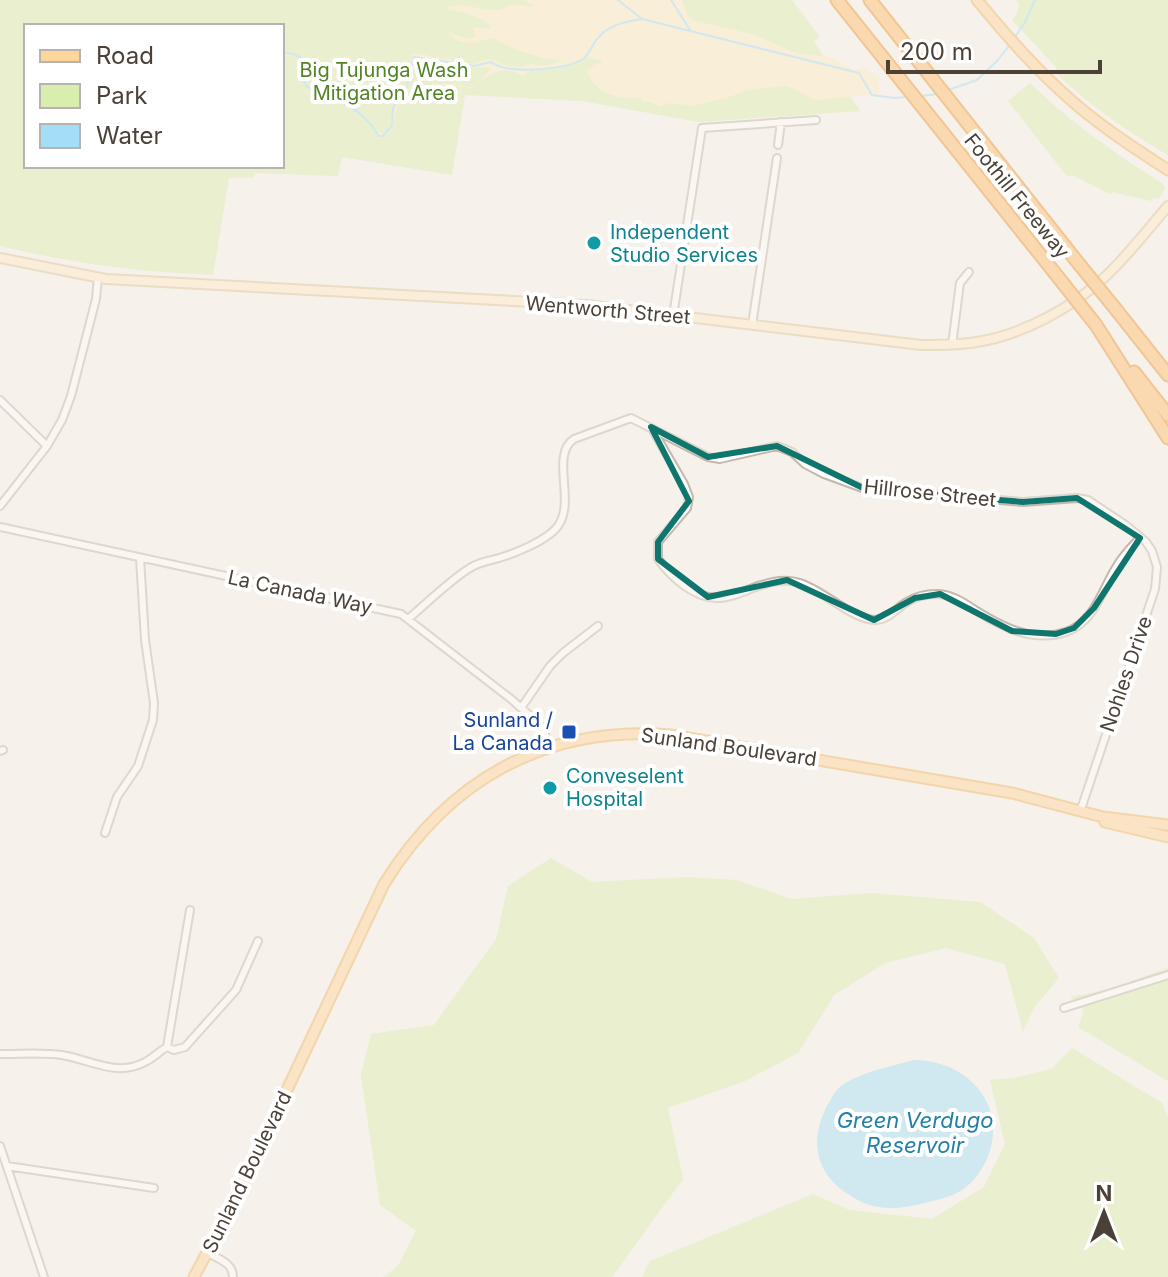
<svg xmlns="http://www.w3.org/2000/svg" width="1168" height="1277" font-family="Inter,sans-serif">
<style>
.green{fill:#d9edaf;fill-rule:evenodd}
.sand{fill:#fceac4}
.water{fill:#a2def7}
.lines{fill:none;stroke-linecap:round;stroke-linejoin:round}
.stream{stroke:#a2def7;stroke-width:2}
.street-casing{stroke:#c3b8ab;stroke-width:10}
.secondary-casing{stroke:#ddc398;stroke-width:12}
.primary-casing{stroke:#eeb35f;stroke-width:13}
.highway-casing{stroke:#eb902f;stroke-width:15}
.street{stroke:#fff;stroke-width:6}
.secondary{stroke:#ffeccb;stroke-width:8}
.primary{stroke:#ffd69a;stroke-width:9}
.highway{stroke:#ffbd6c;stroke-width:11}
.highway-bridge-casing{stroke:#eb902f;stroke-width:15;stroke-linecap:butt}
.highway-bridge{stroke:#ffbd6c;stroke-width:11}
.marked{fill:none;stroke:#0f766e;stroke-width:6;stroke-linejoin:round}
.culture-dot{fill:#0f9aa8;stroke:#fff;stroke-width:3}
.transit-dot{fill:#1a4fb4;stroke:#fff;stroke-width:3}
.labels{text-anchor:middle;dominant-baseline:central;stroke-width:8;stroke-linejoin:round;paint-order:stroke}
.park-label{font-size:20px;fill:#538324;stroke:#fff}
.street-label{font-size:20px;fill:#4b4137;stroke:#fff}
.culture-label{font-size:20px;fill:#0d838f;stroke:#fff;text-anchor:start}
.transit-label{font-size:20px;fill:#164399;stroke:#fff;text-anchor:end}
.water-label{font-size:22px;font-style:italic;fill:#227fa7;stroke:#fff}
</style>
<rect width="100%" height="100%" fill="#f6f1ea"/>
<path class="green" d="M 0,0 L 792,0 L 820,37 L 814,42 L 860,111 L 699,122 L 582,101 L 465,95 L 452,175 L 342,157 L 338,176 L 255,173 L 253,178 L 229,178 L 213,275 C 140,272 70,263 0,246 ZM 26,26 L 282,26 L 282,166 L 26,166 Z
M 1016,0 L 1168,0 L 1168,155 C 1127,131 1088,105 1054,71 L 1057,68 L 1012,20 L 1018,12 L 1019,5 Z
M 1030,83 C 1071,123 1116,154 1163,184 L 1165,188 L 1159,199 L 1152,198 L 1151,201 L 1112,192 L 1111,195 L 1072,175 L 1070,177 L 1066,175 L 1008,101 Z
M 551,858 L 592,882 L 687,877 L 736,880 L 792,899 L 872,893 L 980,902 L 1034,938 L 1059,978 L 1035,1006 L 1023,1031 L 1005,964 L 946,948 L 885,963 L 834,995 L 798,1053 L 745,1081 L 668,1108 L 683,1179 L 612,1277 L 383,1277 L 398,1266 L 416,1231 L 380,1205 L 361,1075 L 371,1034 L 434,1025 L 496,939 L 508,886 Z
M 1168,968 L 1168,1081 L 1078,1027 L 1084,1010 L 1070,997 L 1106,990 Z
M 1072,1048 L 1162,1103 L 1168,1117 L 1168,1277 L 642,1277 L 650,1261 L 813,1194 L 849,1210 L 932,1219 L 984,1187 L 1005,1144 L 990,1080 L 1014,1078 L 1051,1069 Z"/>
<path class="sand" d="M 524,0 L 682,0 L 688,16 L 693,20 L 752,34 L 797,53 L 831,57 L 854,70 L 866,67 L 868,72 L 879,77 L 879,94 L 817,100 L 812,99 L 795,89 L 785,86 L 748,90 L 727,98 L 693,106 L 670,103 L 659,107 L 651,102 L 644,102 L 639,97 C 618,101 593,92 587,71 L 595,64 L 601,63 L 602,61 L 588,58 L 556,69 L 530,71 L 523,76 C 502,63 487,76 471,89 L 454,85 L 436,87 L 419,100 L 430,89 L 433,82 L 438,84 L 453,84 L 471,87 L 478,83 L 491,68 L 469,67 L 416,58 L 413,66 L 413,77 L 406,92 L 413,95 L 400,99 C 393,115 397,125 383,137 L 377,134 L 374,128 L 380,133 L 384,134 L 392,123 L 396,94 L 403,93 C 410,78 408,64 413,53 L 427,55 L 434,58 L 450,59 L 470,65 L 486,59 L 492,59 L 504,65 L 518,67 L 532,64 L 538,66 L 548,65 L 563,60 L 546,59 L 517,50 L 492,38 L 473,43 L 463,42 L 453,39 L 449,33 L 466,38 L 476,37 L 473,28 L 475,27 L 490,29 L 491,26 C 479,15 462,12 446,9 L 445,7 L 463,5 L 490,10 L 500,10 L 511,4 L 532,7 L 533,5 Z"/>
<path class="water" d="M 914,1060 C 969,1060 1012,1109 985,1163 C 980,1172 975,1180 966,1187 C 954,1197 936,1200 921,1204 C 899,1209 877,1211 856,1199 C 819,1179 807,1147 826,1108 C 830,1101 834,1092 840,1087 C 859,1072 890,1067 914,1060 Z"/>
<g class="lines">
<path class="stream" d="M 618,0 L 642,19 L 859,73 L 872,95 L 894,98 L 907,97
M 671,0 L 690,30
M 1015,37 L 1025,22 L 1035,0
M 283,52 C 293,53 307,57 306,70 C 305,76 301,75 304,82 C 309,94 338,100 349,106 C 360,112 373,126 379,136 L 383,136 L 392,125 L 393,109 L 398,98 L 406,92 L 414,57 L 474,66 L 491,62 C 509,75 564,70 583,59 C 589,55 592,45 597,39 C 608,25 624,22 641,19
M 948,90 L 977,80 L 997,61 L 1009,46
M 921,96 L 938,94"/>
<g class="street-casing">
<path id="street" d="M 778,145 L 781,122
M 673,316 L 702,128 L 816,120
M 752,325 L 777,158
M 952,345 L 960,283 L 969,272
M 0,400 L 47,446
M 652,429 L 684,484 L 689,497 L 687,508 L 658,542 L 658,559 C 671,577 694,598 717,598 C 731,598 745,591 758,586 C 772,582 785,578 800,583 C 825,591 852,620 876,620 C 890,619 896,608 907,602 C 915,597 926,594 936,594 C 951,594 963,602 975,610 C 1002,627 1033,643 1066,632 C 1095,622 1102,589 1117,566 C 1123,555 1132,546 1140,538
M 0,506 L 47,446 L 62,420 L 71,396 L 96,299 L 98,277
M 0,527 L 401,614 L 511,699 L 536,721 L 543,729 L 550,747
M 408,619 C 427,603 450,580 470,568 C 479,562 489,561 499,558 C 516,553 548,540 558,526 C 576,501 550,455 574,439 L 631,418 L 708,457 L 720,459 L 777,446 L 792,452 L 805,464 L 824,474 L 865,489 L 1023,502 L 1077,498 L 1088,500 L 1127,526 L 1146,542 L 1152,551 L 1157,567 L 1155,589 L 1080,812
M 521,708 L 550,666 L 563,653 L 598,626
M 0,751 L 3,750
M 105,833 L 117,797 L 138,766 L 153,720 L 154,703 L 145,640 L 140,558
M 1064,1008 L 1168,975
M 167,1047 L 174,1050 L 185,1047 L 236,990 L 258,941
M 0,1054 C 21,1054 42,1052 62,1055 C 92,1060 118,1078 147,1061 C 154,1057 160,1051 167,1047 L 190,910
M 0,1146 L 44,1277
M 7,1166 L 154,1188
M 208,1253 C 219,1259 233,1263 233,1277"/>
</g>
<g class="secondary-casing">
<path id="secondary" d="M 0,258 L 106,279 L 587,305 L 921,345 C 940,345 959,345 977,342 C 1022,335 1074,307 1107,275 C 1129,254 1148,229 1168,206"/>
</g>
<g class="primary-casing">
<path id="primary" d="M 977,0 C 1004,33 1031,64 1062,92 C 1094,122 1131,146 1168,170
M 1105,822 L 1168,837
M 194,1277 L 236,1198 L 384,884 C 449,779 546,725 671,735 L 1012,793 L 1103,817 L 1168,825"/>
</g>
<g class="highway-casing">
<path id="highway" d="M 837,0 L 1058,277
M 870,0 L 1079,264
M 1114,307 L 1168,375
M 1096,325 L 1168,438
M 1134,372 L 1168,415"/>
</g>
<use href="#street" class="street"/>
<use href="#secondary" class="secondary"/>
<use href="#primary" class="primary"/>
<use href="#highway" class="highway"/>
<g class="highway-bridge-casing">
<path id="highway-bridge" d="M 1079,264 L 1114,307
M 1058,277 L 1096,325"/>
</g>
<use href="#highway-bridge" class="highway-bridge"/>
</g>
<path d="M0 0H1168V1277H0ZM 651,427 L 708,457 L 777,446 L 865,489 L 1023,502 L 1077,498 L 1140,538 L 1094,608 L 1074,628 L 1056,634 L 1012,631 L 940,594 L 915,598 L 874,620 L 787,580 L 708,597 L 658,559 L 658,542 L 689,501 Z" fill="#f6f1ea" fill-opacity=".55" fill-rule="evenodd"/>
<path class="marked" d="M 651,427 L 708,457 L 777,446 L 865,489 L 1023,502 L 1077,498 L 1140,538 L 1094,608 L 1074,628 L 1056,634 L 1012,631 L 940,594 L 915,598 L 874,620 L 787,580 L 708,597 L 658,559 L 658,542 L 689,501 Z"/>
<g class="culture-dot">
<circle cx="594" cy="243" r="8"/>
<circle cx="550" cy="788" r="8"/>
</g>
<rect class="transit-dot" x="561" y="724" width="16" height="16" rx="4"/>
<g class="labels">
<g class="park-label">
<text x="384" y="70">Big Tujunga Wash<tspan x="384" dy="23">Mitigation Area</tspan></text>
</g>
<g class="street-label">
<text transform="translate(1017 196) rotate(51)">Foothill Freeway</text>
<text transform="translate(608 310) rotate(5)">Wentworth Street</text>
<text transform="translate(930 493) rotate(6)">Hillrose Street</text>
<text transform="translate(300 592) rotate(12)">La Canada Way</text>
<text transform="translate(1126 674) rotate(-71)">Nohles Drive</text>
<text transform="translate(729 747) rotate(8)">Sunland Boulevard</text>
<text transform="translate(247 1172) rotate(-64)">Sunland Boulevard</text>
</g>
<g class="culture-label">
<text x="610" y="232">Independent<tspan x="610" dy="23">Studio Services</tspan></text>
<text x="566" y="776">Conveselent<tspan x="566" dy="23">Hospital</tspan></text>
</g>
<g class="transit-label">
<text x="553" y="720">Sunland /<tspan x="553" dy="23">La Canada</tspan></text>
</g>
<g class="water-label">
<text x="915" y="1120">Green Verdugo<tspan x="915" dy="25">Reservoir</tspan></text>
</g>
</g>
<rect x="24" y="24" width="260" height="144" fill="#ffffff" stroke="#b7b3af" stroke-width="2"/>
<rect x="40" y="50" width="40" height="12" fill="#ffd69a" stroke="#b7b3af" stroke-width="2"/>
<text x="96" y="64" font-size="24" fill="#4b4137">Road</text>
<rect x="40" y="84" width="40" height="24" fill="#d9edaf" stroke="#b7b3af" stroke-width="2"/>
<text x="96" y="104" font-size="24" fill="#4b4137">Park</text>
<rect x="40" y="124" width="40" height="24" fill="#a2def7" stroke="#b7b3af" stroke-width="2"/>
<text x="96" y="144" font-size="24" fill="#4b4137">Water</text>
<g transform="translate(1104 1213)" stroke="#ffffff" stroke-width="6" paint-order="stroke">
<path d="M0-6L14 30L0 20L-14 30Z" fill="#4b4137"/>
<text y="-12" font-size="22" font-weight="bold" text-anchor="middle" fill="#4b4137">N</text>
</g>
<path d="M888 60v12h212v-12" fill="none" stroke="#4b4137" stroke-width="4"/>
<text x="900" y="60" font-size="24" fill="#4b4137" stroke="#ffffff" stroke-width="6" paint-order="stroke">200 m</text>
</svg>
